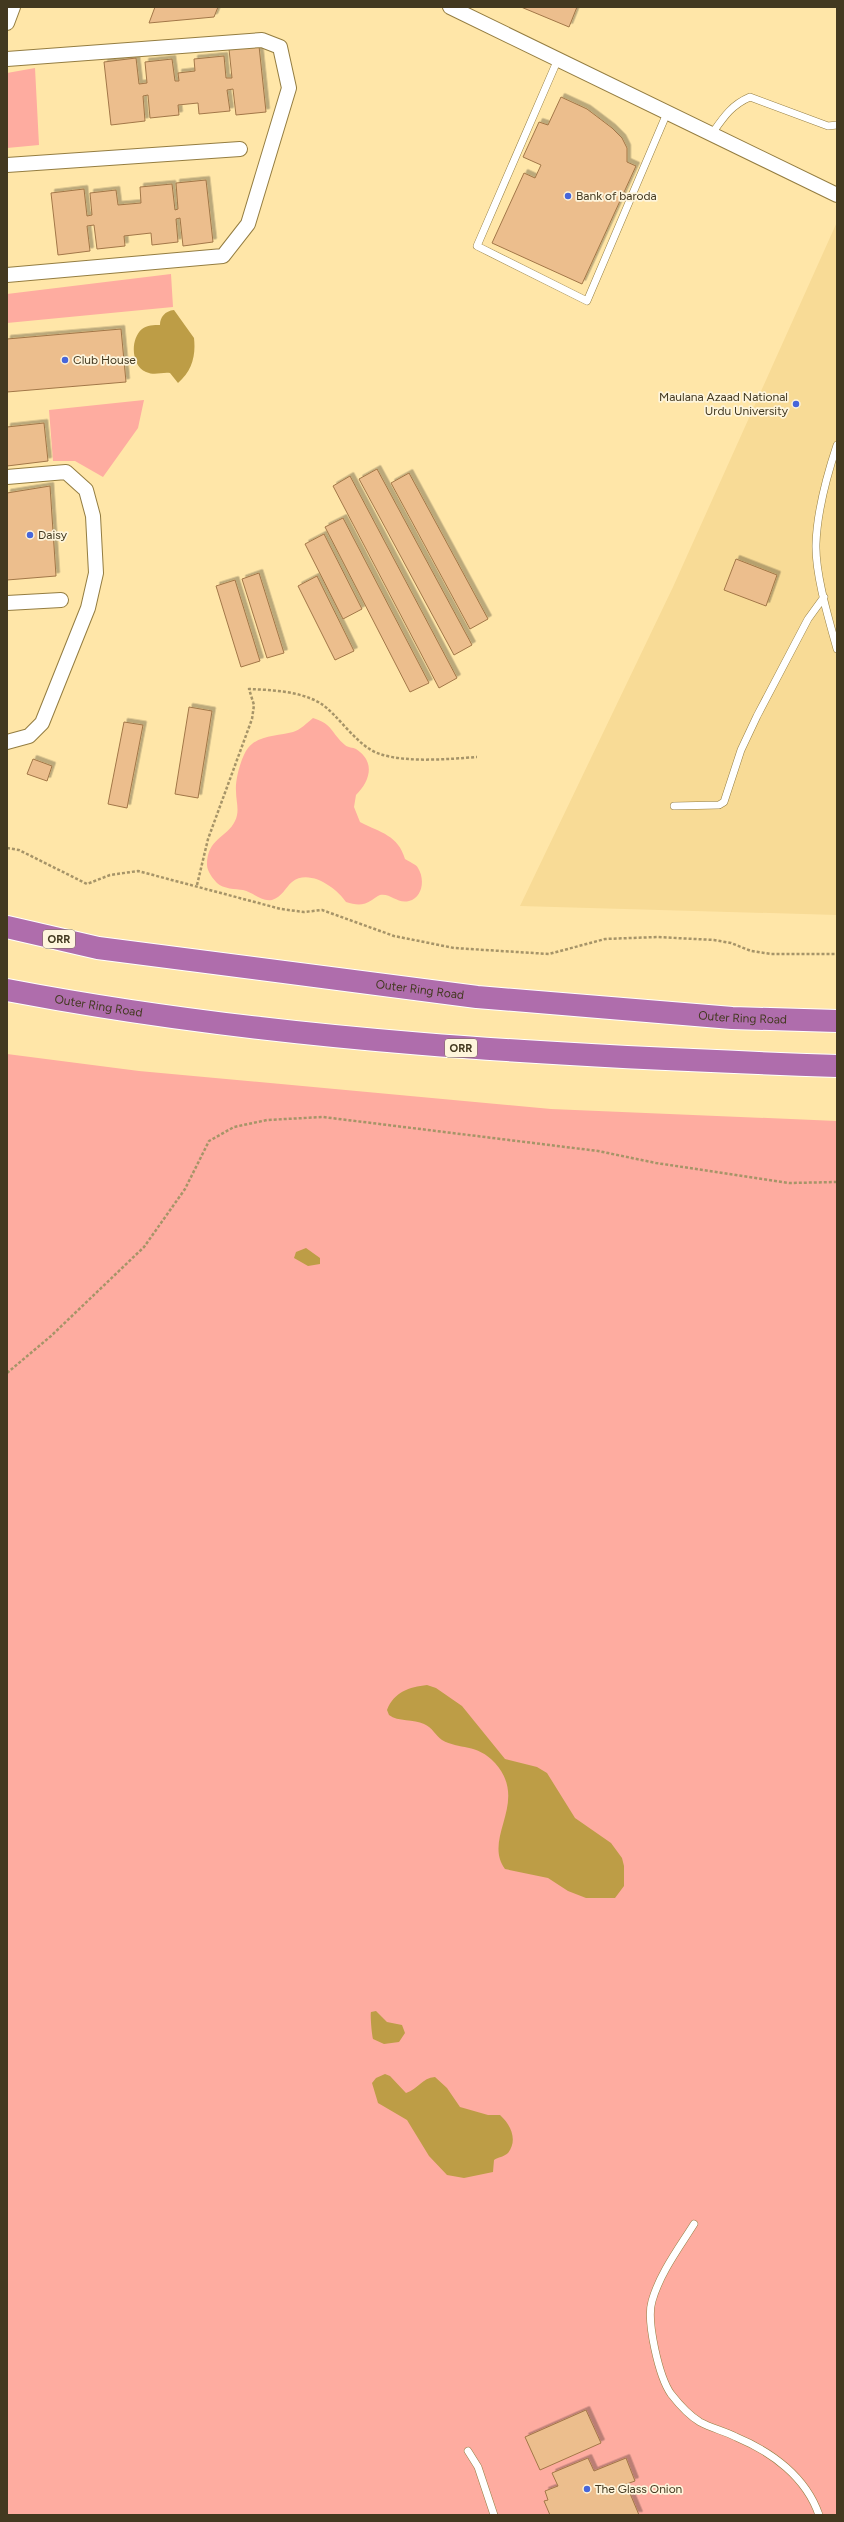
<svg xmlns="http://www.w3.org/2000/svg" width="844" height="2522" font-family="Figtree,sans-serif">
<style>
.built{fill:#f8db96}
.green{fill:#feaca0}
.water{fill:#bd9d46}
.building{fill:#ecbe8d;stroke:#a27748;filter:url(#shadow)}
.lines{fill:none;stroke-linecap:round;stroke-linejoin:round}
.lane-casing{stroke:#947d41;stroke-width:8}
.street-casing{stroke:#947d41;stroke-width:16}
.highway-casing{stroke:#fff;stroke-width:24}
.path{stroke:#a69468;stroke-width:2.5;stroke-dasharray:3 2;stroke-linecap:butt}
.lane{stroke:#fff;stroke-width:7}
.street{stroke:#fff;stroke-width:14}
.highway{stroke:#af6dac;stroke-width:22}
.poi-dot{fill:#4766da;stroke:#fef5dc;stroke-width:1.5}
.labels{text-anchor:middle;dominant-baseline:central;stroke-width:3.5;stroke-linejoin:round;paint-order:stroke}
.shield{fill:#fef5dc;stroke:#7b7158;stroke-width:1}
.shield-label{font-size:11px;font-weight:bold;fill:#433920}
.poi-label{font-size:12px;fill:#433920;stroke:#fef5dc;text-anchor:start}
.street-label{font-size:12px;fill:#433920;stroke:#fef5dc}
</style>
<defs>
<filter id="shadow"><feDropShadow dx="3.5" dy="-3.5" stdDeviation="0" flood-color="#0004"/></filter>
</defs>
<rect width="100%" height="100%" fill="#ffe6a8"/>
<path class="built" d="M 837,222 L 837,915 L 520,906 L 673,587 Z"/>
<path class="green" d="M 35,68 L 39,145 L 7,148 L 7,73 Z
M 171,274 L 173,307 L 7,323 L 7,294 Z
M 144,400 L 138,428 L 103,477 L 75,461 L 53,461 L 49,410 Z
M 313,718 C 333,724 331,733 345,745 C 348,748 353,747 356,749 C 376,762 370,781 356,795 L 354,807 L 360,822 C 381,833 398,835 405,859 C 409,862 416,864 418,868 C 425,879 423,897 409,901 C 397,904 391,893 380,895 C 377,896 375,898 372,900 C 363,906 356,905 346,902 C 337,888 309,868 292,882 C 285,888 282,897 272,900 C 261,902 253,892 243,890 C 236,889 223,889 217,883 C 213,879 207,871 207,865 C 207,838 227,838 235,821 C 240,811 236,802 236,791 C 235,780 241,757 248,748 C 258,735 279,736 293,732 C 300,730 307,723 313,718 Z
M 7,1054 L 139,1071 L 551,1109 L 837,1121 L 837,2515 L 7,2515 Z"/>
<path class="water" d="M 174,310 L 194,338 C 196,356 192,371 178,383 L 170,373 C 161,372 155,376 146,372 C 131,366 130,339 142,329 C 147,325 154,325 160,325 C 160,317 165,311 174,310 Z
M 306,1248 L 320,1258 L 320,1264 L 308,1266 L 294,1258 L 296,1252 Z
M 427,1685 L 436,1688 L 462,1706 L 505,1759 L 537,1767 L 547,1773 L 575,1818 L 611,1843 L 622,1858 L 624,1866 L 624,1886 L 615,1898 L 586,1898 L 568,1891 L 548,1878 L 505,1869 C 482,1838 530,1802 495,1763 C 477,1743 459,1750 442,1740 C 436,1736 432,1727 424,1724 C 414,1719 398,1722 389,1715 L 387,1710 C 394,1692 409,1687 427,1685 Z
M 376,2011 L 387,2022 L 402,2025 L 405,2033 L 399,2042 L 384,2044 L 373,2039 C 372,2036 370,2015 371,2012 Z
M 385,2074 L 390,2076 L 406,2093 C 418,2089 422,2078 435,2077 L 447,2088 L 460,2107 L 488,2115 L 500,2115 C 511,2125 518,2140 508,2153 C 504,2157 498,2157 494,2160 L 493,2172 L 464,2178 L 447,2175 L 429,2156 L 407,2120 L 378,2103 L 372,2083 L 376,2078 Z"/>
<path class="building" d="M 155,7 L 218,7 L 214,17 L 149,23 Z
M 521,7 L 577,7 L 569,27 Z
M 259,46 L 266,112 L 236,115 L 233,89 L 227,90 L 230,111 L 199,114 L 198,103 L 178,105 L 179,115 L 150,118 L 148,95 L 143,96 L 145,121 L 111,125 L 104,62 L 136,58 L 139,84 L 147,83 L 145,62 L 172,59 L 175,81 L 179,81 L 178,73 L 195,71 L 194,59 L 224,56 L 226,78 L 232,78 L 229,49 Z
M 561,97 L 587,109 L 612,128 L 622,138 L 627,148 L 627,162 L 636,166 L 582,284 L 492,243 L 524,173 L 535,178 L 541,165 L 523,157 L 539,122 L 548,125 Z
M 206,180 L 213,242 L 183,246 L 180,218 L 176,219 L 178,242 L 152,245 L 151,233 L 124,236 L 125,246 L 97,249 L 94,225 L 87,226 L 90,251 L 58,255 L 51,193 L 84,189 L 87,216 L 92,215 L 90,193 L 116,190 L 118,205 L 141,203 L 140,187 L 172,184 L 175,210 L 178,209 L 176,183 Z
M 121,329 L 126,382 L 7,392 L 7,339 Z
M 44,423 L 48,461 L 7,466 L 7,427 Z
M 377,469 L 472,645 L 454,655 L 359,479 Z
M 409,473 L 488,619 L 470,629 L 391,483 Z
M 350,476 L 457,678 L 439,688 L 333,486 Z
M 50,486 L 56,576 L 7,580 L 7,493 Z
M 343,518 L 429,683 L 410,692 L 325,527 Z
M 324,534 L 362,609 L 343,619 L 305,544 Z
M 736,559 L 777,575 L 766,606 L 724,590 Z
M 259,573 L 284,653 L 267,658 L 242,579 Z
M 317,576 L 354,651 L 335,660 L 298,586 Z
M 235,580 L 260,661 L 241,667 L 216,586 Z
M 189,707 L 212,711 L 198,798 L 175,794 Z
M 124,722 L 143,725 L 127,808 L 108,804 Z
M 33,759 L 52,766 L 47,781 L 27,774 Z
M 586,2410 L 601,2443 L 540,2470 L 525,2437 Z
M 588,2458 L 594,2471 L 626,2458 L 635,2481 L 621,2486 L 624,2493 L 629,2491 L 639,2515 L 550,2515 L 544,2501 L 548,2500 L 545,2491 L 558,2486 L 552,2473 Z"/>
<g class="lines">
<g class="lane-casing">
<path id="lane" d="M 558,59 L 477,246 L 587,301 L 667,113
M 711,135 C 723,118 731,105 750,97 L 828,126 L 837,125
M 837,445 C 827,475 817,512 816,544 C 815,574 829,620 837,649
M 674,806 L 719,805 L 724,802 L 741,750 L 757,716 L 808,619 L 824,597
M 694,2224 C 679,2248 660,2273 652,2301 C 646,2321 659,2377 671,2394 C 678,2403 690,2416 700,2422 C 711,2428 724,2431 736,2437 C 772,2452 806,2477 819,2515
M 468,2451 L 478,2467 L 494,2515"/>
</g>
<g class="street-casing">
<path id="street" d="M 450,7 L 837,195
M 7,23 L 13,7
M 7,59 L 262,40 L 280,47 L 289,88 L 248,224 L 223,256 L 7,275
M 7,165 L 240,149
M 7,477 L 66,472 L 86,490 L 93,516 L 96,573 L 88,608 L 42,723 L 29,736 L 7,742
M 7,603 L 61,600"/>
</g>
<g class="highway-casing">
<g id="highway">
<path id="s1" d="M 7,927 L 98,948 L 477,997 L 732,1018 L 837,1021"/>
<path id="s2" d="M 7,990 C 280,1042 559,1056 837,1066"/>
</g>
</g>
<path class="path" d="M 7,848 L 19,850 L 87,884 L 110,875 L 138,871 L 281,909 L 304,912 L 322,910 L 394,936 L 454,948 L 549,954 L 605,939 L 657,937 L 714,940 L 731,943 L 751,951 L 771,954 L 837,954
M 197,885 L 208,839 L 252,719 L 254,705 L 249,689 C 272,690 299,691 320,703 C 338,714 357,747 380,754 C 407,763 449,759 477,757
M 7,1373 L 51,1336 L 144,1247 L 185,1189 L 209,1141 L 234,1127 L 267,1120 L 323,1117 L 598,1151 L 656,1163 L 789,1183 L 837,1182"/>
<use href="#lane" class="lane"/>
<use href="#street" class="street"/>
<use href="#highway" class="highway"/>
</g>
<g class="poi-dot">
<circle cx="568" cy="196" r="4"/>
<circle cx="65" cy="360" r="4"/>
<circle cx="796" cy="404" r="4"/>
<circle cx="30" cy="535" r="4"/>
<circle cx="587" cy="2489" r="4"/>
</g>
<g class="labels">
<g class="shield">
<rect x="43" y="930" width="32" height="18" rx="3"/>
<rect x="445" y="1039" width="32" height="18" rx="3"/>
</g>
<g class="shield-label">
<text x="59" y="939">ORR</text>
<text x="461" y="1048">ORR</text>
</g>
<g class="poi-label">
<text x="576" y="196">Bank of baroda</text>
<text x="73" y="360">Club House</text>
<text x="788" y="397" text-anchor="end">Maulana Azaad National<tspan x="788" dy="14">Urdu University</tspan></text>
<text x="38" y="535">Daisy</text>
<text x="595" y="2489">The Glass Onion</text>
</g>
<g class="street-label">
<text stroke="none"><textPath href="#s1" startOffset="418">Outer Ring Road</textPath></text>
<text stroke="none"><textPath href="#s2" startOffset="93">Outer Ring Road</textPath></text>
<text stroke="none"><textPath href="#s1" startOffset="742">Outer Ring Road</textPath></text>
</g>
</g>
<rect width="844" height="2522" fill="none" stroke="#433920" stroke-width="16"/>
</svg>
